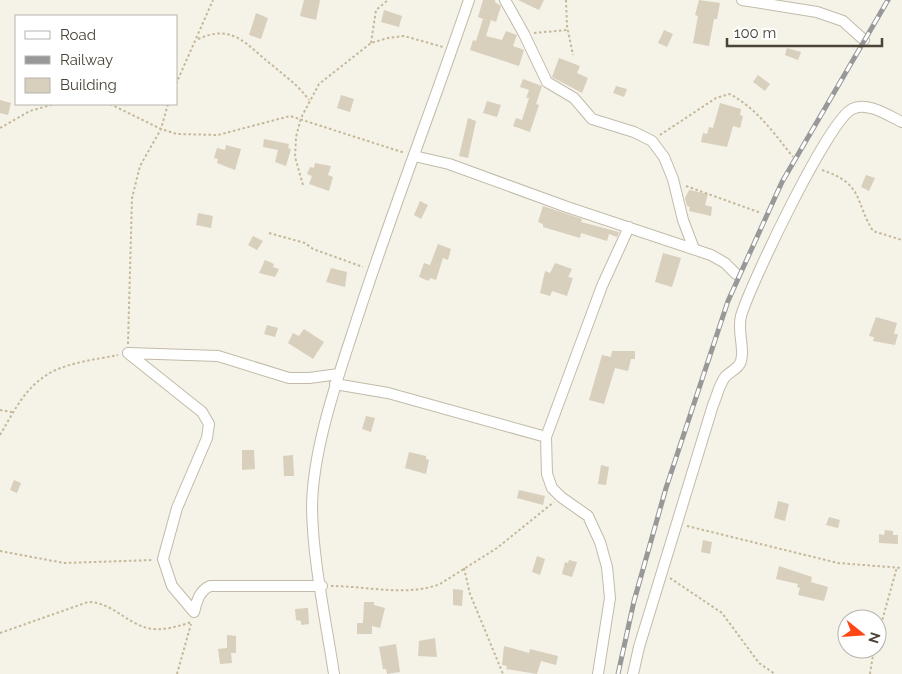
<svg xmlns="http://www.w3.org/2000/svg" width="902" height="674" font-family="Raleway,sans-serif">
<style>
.building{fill:#d8cfbc}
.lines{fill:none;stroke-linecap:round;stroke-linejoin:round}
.street-casing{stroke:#c2bba9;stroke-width:12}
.path{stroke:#c5b899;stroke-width:2;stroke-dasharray:2.5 2.5;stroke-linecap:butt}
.street{stroke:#fff;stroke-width:10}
.rail-casing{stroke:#989898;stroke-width:5}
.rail{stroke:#fff;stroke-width:3;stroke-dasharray:9;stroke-linecap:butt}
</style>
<rect width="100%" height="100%" fill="#f5f2e8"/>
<path class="building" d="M 304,0 L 320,0 L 316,20 L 300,16 Z
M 483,0 L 495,0 L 495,2 L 501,6 L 496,22 L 491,20 L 486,36 L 502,40 L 506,31 L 517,35 L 513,46 L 524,50 L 519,66 L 470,50 L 473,40 L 476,41 L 483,19 L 478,17 Z
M 518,0 L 544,0 L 539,10 Z
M 699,0 L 720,3 L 717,19 L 714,19 L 709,46 L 693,43 L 698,16 L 695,15 Z
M 384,10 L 402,16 L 399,27 L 381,22 Z
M 256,13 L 268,18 L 261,39 L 249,35 Z
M 664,30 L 673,34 L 667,47 L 658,43 Z
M 787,48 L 801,52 L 798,60 L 785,55 Z
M 559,58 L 580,66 L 577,73 L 588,78 L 582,93 L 552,77 Z
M 758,75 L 770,84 L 765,91 L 753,82 Z
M 523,79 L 542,86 L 536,104 L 539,105 L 530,132 L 513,126 L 516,118 L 522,120 L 529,98 L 526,98 L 529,90 L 520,87 Z
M 616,86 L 627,89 L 624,97 L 613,93 Z
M 341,95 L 354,99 L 350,112 L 337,108 Z
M 0,100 L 11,103 L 8,115 L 0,113 Z
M 487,101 L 501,105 L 497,117 L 483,113 Z
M 720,103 L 741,109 L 740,115 L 743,116 L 740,128 L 733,126 L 727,147 L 701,142 L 703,133 L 707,134 L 709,127 L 713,128 Z
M 468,118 L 476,121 L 468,158 L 459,156 Z
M 264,139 L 289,144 L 288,148 L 291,149 L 286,166 L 275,162 L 278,150 L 263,147 Z
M 226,145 L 241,149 L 235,170 L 217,163 L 218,159 L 214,158 L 217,148 L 225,150 Z
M 315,163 L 331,166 L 328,175 L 333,177 L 329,191 L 309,184 L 312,176 L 307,174 L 310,167 L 314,168 Z
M 866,175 L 875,178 L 869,191 L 861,187 Z
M 689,190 L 708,194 L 705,205 L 712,207 L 711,216 L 689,211 L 690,207 L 687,206 L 685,198 Z
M 420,201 L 428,205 L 421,219 L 414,215 Z
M 543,206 L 582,219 L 581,222 L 619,232 L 617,237 L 609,234 L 607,241 L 581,233 L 580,238 L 543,227 L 543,224 L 538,222 Z
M 198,213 L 213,216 L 211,228 L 196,225 Z
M 253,236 L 263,241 L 257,250 L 248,245 Z
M 438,244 L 451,249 L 448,260 L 443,258 L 436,280 L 430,278 L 429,281 L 419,277 L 424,263 L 430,265 Z
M 663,253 L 681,258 L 672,287 L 655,282 Z
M 265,260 L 274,264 L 273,267 L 279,269 L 275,277 L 259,273 Z
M 555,263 L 572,269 L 568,277 L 573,278 L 567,296 L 552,291 L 550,296 L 540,293 L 545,271 L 550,273 Z
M 331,268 L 347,272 L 345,287 L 326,282 Z
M 876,317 L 897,323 L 894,334 L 898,334 L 895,345 L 873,341 L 874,337 L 869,336 Z
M 267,325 L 278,328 L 275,337 L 264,334 Z
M 304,329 L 324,342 L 313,359 L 288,343 L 293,333 L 299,336 Z
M 612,351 L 635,351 L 635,359 L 631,359 L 628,371 L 615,368 L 604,404 L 589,400 L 602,355 L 611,357 Z
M 366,416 L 375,418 L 371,432 L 362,429 Z
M 242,450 L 254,450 L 255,469 L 242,470 Z
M 409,452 L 426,456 L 426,459 L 429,460 L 426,474 L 405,468 Z
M 293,455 L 294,476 L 284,476 L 283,456 Z
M 601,465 L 609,467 L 606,485 L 598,484 Z
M 14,480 L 21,483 L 17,493 L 10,490 Z
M 519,490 L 545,496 L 543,505 L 517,498 Z
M 778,501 L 789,504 L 785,521 L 774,518 Z
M 829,517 L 840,520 L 838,528 L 826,525 Z
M 885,530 L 893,531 L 893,535 L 898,535 L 898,544 L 879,543 L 879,534 L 884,535 Z
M 703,540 L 712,542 L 710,554 L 701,552 Z
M 537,556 L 545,559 L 540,575 L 532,572 Z
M 569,560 L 577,562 L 572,577 L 562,574 L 565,562 L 568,563 Z
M 779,566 L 812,577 L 811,582 L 828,587 L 824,601 L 798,595 L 800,588 L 797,587 L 798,584 L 776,579 Z
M 453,589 L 463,590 L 462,606 L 453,605 Z
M 364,602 L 374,602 L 374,605 L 385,608 L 380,628 L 372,626 L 372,634 L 357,634 L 357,623 L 363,623 Z
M 308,608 L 309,624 L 301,625 L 301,621 L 296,620 L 295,609 Z
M 227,635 L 236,636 L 236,653 L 231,653 L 232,663 L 220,664 L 218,649 L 227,648 Z
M 435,638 L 437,657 L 418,656 L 419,641 Z
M 396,644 L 400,672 L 387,674 L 386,669 L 383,669 L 379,647 Z
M 504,646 L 529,653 L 530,649 L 558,656 L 556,665 L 541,661 L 537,674 L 506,669 L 507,666 L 502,665 Z"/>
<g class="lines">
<g class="street-casing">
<path id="street" d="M 505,0 L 524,34 L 547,82 L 574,98 L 592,119 L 634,132 L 652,141 L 664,157 L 673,179 L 683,220 L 694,249
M 742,0 L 817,12 L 843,21 L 864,40
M 414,156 L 449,164 L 567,207 L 711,255 L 725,263 L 736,274
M 128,353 L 202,412 L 209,424 L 207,438 L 177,508 L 163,559 L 172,586 L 194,612
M 128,353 L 218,356 L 289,378 L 309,378 L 339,374
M 335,384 L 388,393 L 546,437
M 194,612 C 197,601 199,591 210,586 L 322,586
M 334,674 C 326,621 313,562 312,509 C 312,451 337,380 355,325 C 390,216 432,109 469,0
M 598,674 L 610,598 L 607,567 L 600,542 L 588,516 L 561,497 L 552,488 L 547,474 L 546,437 L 602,286 L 629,227
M 633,674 L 639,647 L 713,405 C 717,396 719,385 725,377 C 730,371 739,369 741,361 C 745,348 737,332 741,316 C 750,285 828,121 852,109 C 867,101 889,116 902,122"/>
</g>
<path class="path" d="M 566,0 L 567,26 L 573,55
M 534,33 L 567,30
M 198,39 C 234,23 246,45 272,65 C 286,77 298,85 309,100
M 371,43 L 376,10 L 388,0
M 176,84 L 213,0
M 110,104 L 161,129 L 177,134 L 218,135 L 290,116 L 405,153
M 0,128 L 30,111 L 54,104
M 660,135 L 716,98 L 730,94 C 757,109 774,133 793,157
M 822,170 C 864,184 854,200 873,231 L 902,240
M 303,185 L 295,157 L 296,137 L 301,118 L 319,84 L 371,43 L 388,38 L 404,36 L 443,47
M 686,186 L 761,213
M 269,233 L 305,243 L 313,249 L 363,267
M 128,344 L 132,198 L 140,166 L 161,129 L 168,104
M 0,410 L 12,412
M 0,435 C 12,415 22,393 41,379 C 60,363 94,360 118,355
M 687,526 L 838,563 L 902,568
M 0,551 L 64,563 L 153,560
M 464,568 L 470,594 L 503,674
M 670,578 L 722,613 L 759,663 L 775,674
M 331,586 C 367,586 407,597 440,584 L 497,548 L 554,502
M 0,633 L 88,602 C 113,602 128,626 153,629 C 166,630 179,626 192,622
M 877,639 L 897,567
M 177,674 L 191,624
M 870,674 L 874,649"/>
<use href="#street" class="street"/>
<g class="rail-casing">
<path id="rail" d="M 618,674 L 634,601 L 666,488 L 728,301 L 782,182 L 888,0"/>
</g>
<use href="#rail" class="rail"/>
</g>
<rect x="15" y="15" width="162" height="90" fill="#ffffff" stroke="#b7b4af"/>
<rect x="25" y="31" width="25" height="8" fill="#ffffff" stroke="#b7b4af"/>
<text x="60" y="40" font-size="15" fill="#4a4336">Road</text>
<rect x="25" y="56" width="25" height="8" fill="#989898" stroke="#b7b4af"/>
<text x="60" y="65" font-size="15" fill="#4a4336">Railway</text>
<rect x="25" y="78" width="25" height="15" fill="#d8cfbc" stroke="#b7b4af"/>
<text x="60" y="90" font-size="15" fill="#4a4336">Building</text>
<g transform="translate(862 634) rotate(107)"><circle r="24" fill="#ffffff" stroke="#b7b4af"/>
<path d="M0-4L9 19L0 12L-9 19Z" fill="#ff4715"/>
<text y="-8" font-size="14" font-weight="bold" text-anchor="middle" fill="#4a4336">N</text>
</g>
<path d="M727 38v8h155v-8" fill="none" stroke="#4a4336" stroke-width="2.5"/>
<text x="734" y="38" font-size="15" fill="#4a4336" stroke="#ffffff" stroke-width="4" paint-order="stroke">100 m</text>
</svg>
